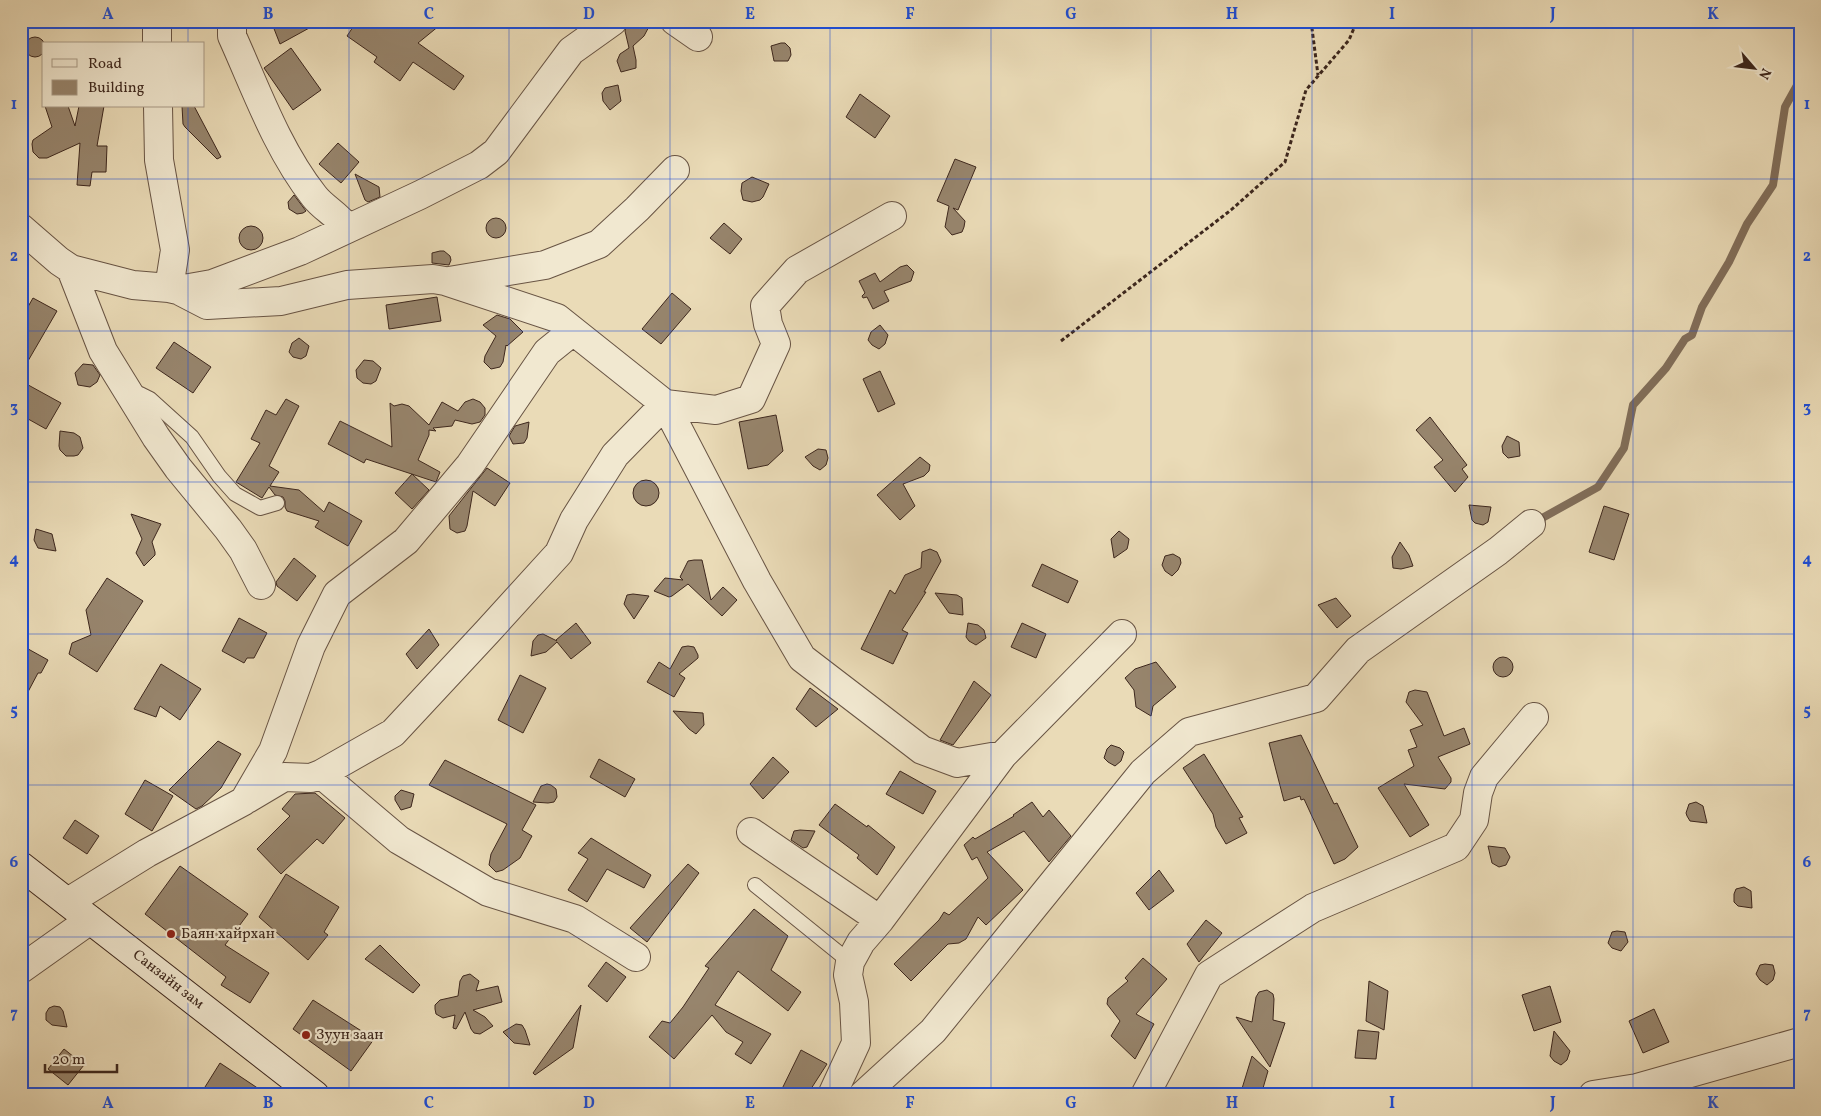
<svg xmlns="http://www.w3.org/2000/svg" width="1821" height="1116" font-family="Vollkorn,serif">
<style>
.lines{fill:none;stroke-linecap:round;stroke-linejoin:round}
.stream{stroke:#816e5a;stroke-width:8}
.building{fill:#97856d;stroke:#3d271d}
.lane-casing{stroke:#685444;stroke-width:16}
.street-casing{stroke:#685444;stroke-width:30}
.secondary-casing{stroke:#3d271d;stroke-width:30}
.path{stroke:#3d271d;stroke-width:3;stroke-dasharray:4 2.5;stroke-linecap:butt}
.lane{stroke:#f1e8d0;stroke-width:14}
.street{stroke:#f1e8d0;stroke-width:28}
.secondary{stroke:#f1e8d0;stroke-width:28}
.grid{fill:none;stroke:#1d4ed8;stroke-width:1;stroke-opacity:0.55}
.poi-dot{fill:#8f2418;stroke:#f1e8d0;stroke-width:2}
.labels{text-anchor:middle;dominant-baseline:central;stroke-width:4.5;stroke-linejoin:round;paint-order:stroke}
.poi-label{font-size:15px;fill:#3d271d;stroke:#f1e8d0;text-anchor:start}
.street-label{font-size:15px;fill:#3d271d;stroke:#f1e8d0}
.neatline{fill:none;stroke:#1d4ed8;stroke-width:2}
.grid-label{font-size:16px;text-anchor:middle;font-weight:bold;fill:#1d4ed8}
</style>
<rect width="100%" height="100%" fill="#eadbb7"/>
<filter id="stains"><feTurbulence type="fractalNoise" baseFrequency=".004" numOctaves="4"/><feColorMatrix values="0 0 0 0 .2 0 0 0 0 .09 0 0 0 0 .02 0 0 0 .5 -.17"/></filter>
<radialGradient id="worn" r=".72"><stop offset=".6" stop-color="#630" stop-opacity="0"/><stop offset="1" stop-color="#630" stop-opacity=".3"/></radialGradient>
<g class="lines">
<path class="stream" d="M 1535,522 L 1598,487 L 1624,448 L 1633,405 L 1666,368 L 1685,339 L 1692,335 L 1702,307 L 1729,262 L 1747,224 L 1773,185 L 1785,107 L 1800,80"/>
</g>
<path class="building" d="M 271,21 L 322,21 L 280,44 Z
M 357,21 L 445,21 L 418,43 L 464,76 L 454,90 L 413,62 L 400,81 L 374,62 L 377,57 L 347,36 Z
M 628,21 L 652,21 L 644,36 L 633,46 L 636,60 L 636,68 L 621,72 L 617,61 L 620,54 L 629,48 L 625,31 Z
M25 47a10 10 0 1 1 20 0a10 10 0 1 1-20 0Z
M 781,43 L 785,43 L 790,48 L 791,55 L 788,61 L 774,61 L 771,46 Z
M 291,48 L 321,90 L 293,110 L 264,68 Z
M 618,85 L 621,101 L 610,110 L 603,101 L 602,93 L 605,88 Z
M 860,94 L 890,116 L 875,138 L 846,117 Z
M 45,106 L 68,106 L 75,126 L 79,106 L 104,106 L 97,146 L 107,146 L 106,172 L 92,172 L 90,186 L 77,185 L 80,143 L 47,158 L 39,158 L 33,152 L 32,144 L 33,140 L 52,127 Z
M 182,106 L 194,106 L 221,157 L 217,159 L 185,127 L 183,124 Z
M 338,143 L 359,162 L 341,183 L 319,164 Z
M 955,159 L 976,167 L 958,210 L 953,208 L 965,221 L 964,227 L 962,232 L 952,235 L 945,227 L 949,206 L 937,201 Z
M 355,174 L 379,187 L 380,197 L 368,202 L 365,200 Z
M 752,177 L 769,184 L 763,197 L 760,200 L 752,202 L 743,200 L 741,191 L 742,183 Z
M 294,195 L 306,211 L 303,213 L 297,214 L 289,209 L 288,202 Z
M486 228a10 10 0 1 1 20 0a10 10 0 1 1-20 0Z
M 724,223 L 742,239 L 730,254 L 710,238 Z
M239 238a12 12 0 1 1 24 0a12 12 0 1 1-24 0Z
M 440,251 L 444,251 L 450,256 L 451,260 L 449,265 L 432,263 L 432,253 Z
M 907,265 L 914,272 L 911,281 L 884,291 L 889,301 L 873,309 L 867,297 L 863,298 L 862,296 L 865,293 L 859,281 L 875,273 L 880,282 L 900,267 Z
M 672,293 L 691,309 L 661,344 L 642,329 Z
M 437,297 L 441,321 L 389,329 L 386,305 Z
M 33,298 L 57,311 L 21,373 L 21,319 Z
M 497,315 L 510,319 L 523,332 L 507,346 L 506,345 L 503,362 L 500,367 L 491,369 L 484,362 L 485,356 L 496,336 L 483,325 Z
M 880,325 L 888,335 L 885,344 L 879,349 L 872,345 L 868,340 L 871,332 Z
M 299,338 L 309,346 L 306,356 L 301,359 L 293,357 L 289,352 L 292,343 Z
M 174,342 L 211,367 L 193,393 L 156,368 Z
M 364,360 L 373,361 L 381,368 L 376,381 L 371,384 L 363,383 L 357,378 L 356,370 Z
M 83,364 L 93,365 L 100,375 L 97,382 L 90,387 L 78,385 L 75,373 Z
M 880,371 L 895,404 L 878,412 L 863,379 Z
M 21,381 L 61,403 L 46,429 L 21,415 Z
M 286,399 L 299,406 L 269,466 L 279,472 L 270,486 L 299,490 L 324,512 L 329,502 L 362,521 L 348,546 L 315,527 L 319,521 L 287,511 L 285,507 L 285,501 L 283,497 L 275,495 L 269,487 L 262,498 L 236,482 L 260,443 L 251,439 L 266,410 L 276,415 Z
M 473,399 L 480,402 L 485,408 L 485,415 L 480,422 L 472,424 L 455,420 L 452,426 L 433,428 L 436,431 L 429,430 L 429,435 L 418,460 L 440,472 L 436,482 L 366,459 L 364,463 L 328,444 L 340,421 L 392,447 L 390,403 L 394,406 L 402,404 L 409,406 L 429,425 L 442,402 L 458,411 L 465,402 Z
M 776,415 L 783,451 L 768,465 L 748,469 L 739,422 Z
M 1430,417 L 1467,465 L 1462,469 L 1468,477 L 1455,492 L 1434,467 L 1443,460 L 1416,430 Z
M 529,422 L 527,438 L 524,443 L 513,444 L 509,436 L 515,426 Z
M 60,431 L 74,433 L 80,437 L 83,448 L 78,455 L 74,456 L 66,456 L 60,450 L 59,446 Z
M 1507,436 L 1519,442 L 1520,456 L 1508,458 L 1503,453 L 1502,446 Z
M 818,449 L 826,450 L 828,458 L 826,465 L 820,470 L 813,466 L 805,457 Z
M 920,457 L 930,465 L 929,471 L 924,476 L 903,484 L 915,506 L 900,520 L 877,495 Z
M 487,468 L 510,483 L 495,506 L 473,491 L 467,526 L 465,531 L 457,533 L 450,529 L 449,516 Z
M 412,474 L 429,490 L 412,509 L 395,493 Z
M633 493a13 13 0 1 1 26 0a13 13 0 1 1-26 0Z
M 1469,505 L 1491,507 L 1488,522 L 1483,525 L 1475,523 L 1472,520 Z
M 1604,506 L 1629,514 L 1614,560 L 1589,552 Z
M 131,514 L 161,524 L 152,542 L 155,552 L 155,555 L 144,566 L 136,553 L 142,539 Z
M 36,529 L 52,534 L 56,551 L 38,548 L 34,540 Z
M 1119,531 L 1129,539 L 1128,545 L 1127,549 L 1114,558 L 1111,539 Z
M 1400,542 L 1409,555 L 1413,566 L 1401,569 L 1393,568 L 1392,557 Z
M 930,549 L 937,552 L 941,561 L 924,592 L 926,592 L 902,630 L 908,633 L 893,664 L 861,649 L 890,590 L 895,594 L 905,575 L 921,568 L 922,552 Z
M 1173,554 L 1180,558 L 1181,563 L 1178,570 L 1172,576 L 1165,571 L 1162,565 L 1165,556 Z
M 294,558 L 316,576 L 297,601 L 277,586 L 276,582 Z
M 694,560 L 702,560 L 711,600 L 723,587 L 737,600 L 722,616 L 688,584 L 672,596 L 669,597 L 654,591 L 665,578 L 683,580 L 680,577 L 688,561 Z
M 1042,564 L 1078,581 L 1068,603 L 1032,586 Z
M 107,578 L 143,601 L 97,672 L 69,654 L 72,643 L 91,635 L 86,610 Z
M 935,593 L 957,595 L 962,598 L 963,615 L 949,613 Z
M 633,594 L 649,596 L 634,619 L 624,604 L 627,595 Z
M 1336,598 L 1351,616 L 1337,628 L 1318,605 Z
M 239,618 L 267,633 L 254,658 L 247,658 L 244,663 L 222,651 Z
M 576,623 L 591,643 L 571,659 L 557,642 L 546,652 L 531,656 L 533,641 L 538,635 L 543,634 L 557,641 L 556,640 Z
M 968,623 L 978,625 L 984,630 L 986,638 L 976,645 L 969,641 L 966,637 Z
M 1022,623 L 1046,634 L 1036,658 L 1011,647 Z
M 429,629 L 439,645 L 417,669 L 406,654 Z
M 21,645 L 48,660 L 41,673 L 38,673 L 21,705 Z
M 688,646 L 694,647 L 698,655 L 698,658 L 679,674 L 685,678 L 674,697 L 647,682 L 659,662 L 670,669 L 682,647 Z
M1493 667a10 10 0 1 1 20 0a10 10 0 1 1-20 0Z
M 1156,662 L 1176,687 L 1153,706 L 1151,716 L 1136,707 L 1134,690 L 1125,678 L 1135,669 Z
M 161,664 L 201,689 L 180,720 L 160,706 L 156,717 L 134,709 Z
M 520,675 L 546,688 L 523,733 L 498,720 Z
M 974,681 L 991,695 L 953,745 L 940,740 Z
M 810,688 L 838,709 L 816,727 L 796,709 Z
M 1415,690 L 1427,692 L 1444,736 L 1464,728 L 1470,744 L 1438,757 L 1451,778 L 1451,782 L 1445,789 L 1404,784 L 1429,825 L 1410,837 L 1378,788 L 1414,766 L 1408,750 L 1417,747 L 1410,730 L 1423,725 L 1406,702 L 1409,692 Z
M 673,711 L 703,713 L 704,725 L 696,734 L 689,729 Z
M 1301,735 L 1334,804 L 1337,803 L 1358,847 L 1345,859 L 1334,864 L 1304,799 L 1301,800 L 1300,796 L 1284,801 L 1269,743 Z
M 218,741 L 241,754 L 221,788 L 202,806 L 196,809 L 169,790 Z
M 1111,745 L 1120,748 L 1124,752 L 1121,761 L 1115,766 L 1108,762 L 1104,758 L 1107,749 Z
M 1204,754 L 1243,817 L 1239,818 L 1247,833 L 1226,844 L 1216,827 L 1213,814 L 1183,768 Z
M 773,757 L 789,772 L 763,799 L 750,784 Z
M 599,759 L 635,779 L 625,797 L 590,777 Z
M 445,760 L 536,805 L 522,830 L 532,836 L 520,858 L 503,870 L 496,872 L 489,865 L 491,854 L 507,824 L 429,785 Z
M 900,771 L 936,791 L 923,814 L 886,794 Z
M 145,780 L 173,796 L 152,831 L 125,814 Z
M 547,784 L 551,785 L 556,789 L 557,797 L 554,802 L 548,803 L 533,802 L 541,786 Z
M 401,790 L 414,794 L 411,807 L 401,810 L 395,800 L 395,796 Z
M 315,793 L 345,818 L 323,844 L 317,839 L 281,874 L 257,849 L 290,816 L 282,809 L 295,794 Z
M 1032,802 L 1043,817 L 1049,810 L 1071,836 L 1049,862 L 1024,831 L 987,852 L 1023,890 L 986,925 L 978,917 L 966,939 L 959,943 L 948,944 L 911,981 L 894,964 L 939,920 L 944,912 L 949,915 L 988,878 L 977,857 L 972,860 L 964,845 L 973,837 L 975,839 L 1014,816 L 1013,815 Z
M 1696,802 L 1703,806 L 1707,823 L 1690,821 L 1687,816 L 1686,813 L 1689,804 Z
M 835,804 L 867,827 L 868,825 L 895,847 L 877,875 L 857,858 L 859,855 L 819,825 Z
M 75,820 L 99,836 L 87,854 L 63,838 Z
M 800,830 L 815,831 L 807,847 L 803,848 L 791,840 L 794,831 Z
M 591,838 L 651,875 L 644,888 L 607,869 L 587,902 L 568,890 L 588,859 L 578,853 Z
M 1488,846 L 1505,848 L 1510,857 L 1506,865 L 1499,867 L 1492,863 Z
M 688,864 L 699,873 L 647,942 L 630,928 Z
M 180,866 L 248,914 L 225,945 L 269,973 L 250,1003 L 221,985 L 226,977 L 145,914 Z
M 1159,870 L 1174,891 L 1149,910 L 1136,893 Z
M 286,874 L 339,907 L 324,932 L 328,935 L 308,960 L 259,917 Z
M 1744,887 L 1751,891 L 1752,908 L 1738,906 L 1734,902 L 1734,894 L 1736,889 Z
M 754,909 L 788,936 L 771,970 L 801,992 L 788,1011 L 738,971 L 715,1005 L 771,1034 L 751,1064 L 735,1054 L 743,1042 L 726,1032 L 712,1015 L 674,1059 L 649,1037 L 662,1021 L 670,1023 L 683,1007 L 709,968 L 705,966 Z
M 1206,920 L 1222,933 L 1199,962 L 1187,944 Z
M 1617,931 L 1625,932 L 1628,942 L 1621,951 L 1612,948 L 1608,943 L 1612,932 Z
M 380,945 L 420,985 L 413,993 L 365,959 Z
M 1143,958 L 1167,979 L 1136,1014 L 1154,1024 L 1135,1059 L 1111,1036 L 1120,1021 L 1107,1004 L 1108,998 L 1128,981 L 1125,978 Z
M 606,962 L 626,977 L 607,1002 L 588,986 Z
M 1765,964 L 1773,965 L 1775,973 L 1773,980 L 1767,985 L 1760,980 L 1756,974 L 1760,965 Z
M 470,974 L 479,981 L 476,991 L 498,986 L 502,1002 L 473,1010 L 485,1017 L 493,1026 L 480,1034 L 474,1033 L 471,1029 L 465,1012 L 456,1029 L 453,1028 L 455,1015 L 443,1018 L 436,1014 L 435,1009 L 435,1005 L 440,1000 L 458,996 L 460,981 L 463,976 Z
M 1369,981 L 1388,991 L 1384,1030 L 1366,1021 Z
M 1550,986 L 1561,1022 L 1534,1031 L 1522,995 Z
M 1267,990 L 1273,994 L 1274,999 L 1273,1020 L 1285,1023 L 1270,1067 L 1236,1017 L 1252,1022 L 1256,997 L 1259,992 Z
M 313,1000 L 374,1039 L 351,1071 L 293,1029 Z
M 581,1005 L 573,1048 L 535,1075 L 533,1073 Z
M 54,1006 L 60,1007 L 63,1011 L 67,1027 L 52,1025 L 46,1020 L 46,1013 L 49,1008 Z
M 1654,1009 L 1669,1042 L 1643,1053 L 1629,1021 Z
M 516,1024 L 522,1025 L 525,1030 L 530,1045 L 514,1043 L 503,1032 Z
M 1358,1030 L 1379,1032 L 1376,1059 L 1355,1058 Z
M 1554,1031 L 1570,1051 L 1567,1060 L 1561,1065 L 1554,1061 L 1550,1056 Z
M 64,1049 L 84,1065 L 68,1085 L 48,1069 Z
M 801,1050 L 827,1064 L 807,1095 L 779,1095 Z
M 1252,1056 L 1268,1071 L 1261,1095 L 1240,1095 Z
M 220,1063 L 268,1095 L 200,1095 Z"/>
<g class="lines">
<g class="lane-casing">
<path id="lane" d="M 131,395 L 140,394 L 150,399 L 192,437 L 219,476 L 235,494 L 260,508 L 277,503
M 755,885 L 850,962"/>
</g>
<g class="street-casing">
<path id="street" d="M 157,21 L 157,44
M 232,21 L 232,36 C 256,89 277,149 314,196 C 323,208 337,214 347,228
M 675,21 L 698,37
M 158,106 L 159,160 L 175,250 L 169,288
M 21,228 L 59,261 L 71,269 L 133,285 L 169,288 L 178,290 L 212,284 L 300,251 L 420,195 L 479,165 L 496,152 L 571,51 L 613,21
M 71,269 L 103,351 L 156,437 L 178,468 L 228,529 L 243,550 L 261,585
M 449,281 L 545,265 L 599,244 L 637,209 L 675,170
M 178,290 L 207,305 L 281,301 L 347,285 L 433,279 L 445,281 L 557,318 L 665,404 L 716,410 L 751,399 L 776,344 L 768,324 L 765,306 L 797,270 L 892,216
M 321,774 L 393,733 L 488,631 L 559,553 L 574,520 L 615,455 L 665,404 L 757,581 L 802,658 L 922,750 L 957,763 L 1003,755
M 247,799 L 284,777 L 311,778 L 321,774 L 399,840 L 488,892 L 575,919 L 636,957
M 751,832 L 880,920
M 68,902 L 147,853 L 244,801 L 273,751 L 311,646 L 337,594 L 406,541 L 470,465 L 547,352 L 573,331
M 21,969 L 90,920
M 832,1095 L 856,1043 L 854,1002 L 848,975 L 850,962 L 861,942 L 880,920 L 1003,755 L 1122,634
M 863,1095 L 933,1031 L 1143,772 L 1189,732 L 1316,698 L 1358,650 L 1498,551 L 1531,524
M 1145,1095 L 1209,975 L 1313,908 L 1456,847 L 1474,820 L 1478,793 L 1484,777 L 1534,717
M 1593,1095 L 1637,1088 L 1800,1042"/>
</g>
<g class="secondary-casing">
<path id="secondary" d="M 21,866 L 315,1095"/>
</g>
<path class="path" d="M 1311,21 L 1318,75
M 1061,341 L 1231,210 L 1285,162 L 1306,90 L 1349,40 L 1357,21"/>
<use href="#lane" class="lane"/>
<use href="#street" class="street"/>
<use href="#secondary" class="secondary"/>
</g>
<path class="grid" d="M 188,21 L 188,44M 349,21 L 349,1095M 509,21 L 509,1095M 670,21 L 670,1095M 830,21 L 830,1095M 991,21 L 991,1095M 1151,21 L 1151,1095M 1312,21 L 1312,1095M 1472,21 L 1472,1095M 1633,21 L 1633,1095M 188,106 L 188,1095M 21,179 L 1800,179M 21,331 L 1800,331M 21,482 L 1800,482M 21,634 L 1800,634M 21,785 L 1800,785M 21,937 L 1800,937"/>
<g class="poi-dot">
<circle cx="171" cy="934" r="5"/>
<circle cx="306" cy="1035" r="5"/>
</g>
<g class="labels">
<g class="poi-label">
<text x="181" y="934">Баян хайрхан</text>
<text x="316" y="1035">Зуун заан</text>
</g>
<g class="street-label">
<text transform="translate(168 980) rotate(38)">Санзайн зам</text>
</g>
</g>
<rect width="1821" height="1116" fill="none" stroke="#eadbb7" stroke-width="55"/>
<rect x="42" y="42" width="162" height="65" fill="#f1e8d0" stroke="#a99b88"/>
<rect x="52" y="59" width="25" height="8" fill="#f1e8d0" stroke="#a99b88"/>
<text x="88" y="68" font-size="15" fill="#3d271d">Road</text>
<rect x="52" y="80" width="25" height="15" fill="#97856d" stroke="#a99b88"/>
<text x="88" y="92" font-size="15" fill="#3d271d">Building</text>
<g transform="translate(1754 68) rotate(118)" stroke="#f1e8d0" stroke-width="4" paint-order="stroke">
<path d="M0-4L9 19L0 12L-9 19Z" fill="#3d271d"/>
<text y="-8" font-size="14" font-weight="bold" text-anchor="middle" fill="#3d271d">N</text>
</g>
<path d="M45 1064v8h72v-8" fill="none" stroke="#3d271d" stroke-width="2.5"/>
<text x="52" y="1064" font-size="15" fill="#3d271d" stroke="#f1e8d0" stroke-width="4" paint-order="stroke">20 m</text>
<rect x="28" y="28" width="1766" height="1060" class="neatline"/>
<g class="grid-label">
<text x="108" y="19">A</text>
<text x="268" y="19">B</text>
<text x="429" y="19">C</text>
<text x="589" y="19">D</text>
<text x="750" y="19">E</text>
<text x="910" y="19">F</text>
<text x="1071" y="19">G</text>
<text x="1232" y="19">H</text>
<text x="1392" y="19">I</text>
<text x="1553" y="19">J</text>
<text x="1713" y="19">K</text>
<text x="14" y="109">1</text>
<text x="1807" y="109">1</text>
<text x="14" y="261">2</text>
<text x="1807" y="261">2</text>
<text x="14" y="412">3</text>
<text x="1807" y="412">3</text>
<text x="14" y="564">4</text>
<text x="1807" y="564">4</text>
<text x="14" y="715">5</text>
<text x="1807" y="715">5</text>
<text x="14" y="867">6</text>
<text x="1807" y="867">6</text>
<text x="14" y="1018">7</text>
<text x="1807" y="1018">7</text>
<text x="108" y="1108">A</text>
<text x="268" y="1108">B</text>
<text x="429" y="1108">C</text>
<text x="589" y="1108">D</text>
<text x="750" y="1108">E</text>
<text x="910" y="1108">F</text>
<text x="1071" y="1108">G</text>
<text x="1232" y="1108">H</text>
<text x="1392" y="1108">I</text>
<text x="1553" y="1108">J</text>
<text x="1713" y="1108">K</text>
</g>
<rect width="100%" height="100%" filter="url(#stains)"/>
<rect width="100%" height="100%" fill="url(#worn)"/>
</svg>
